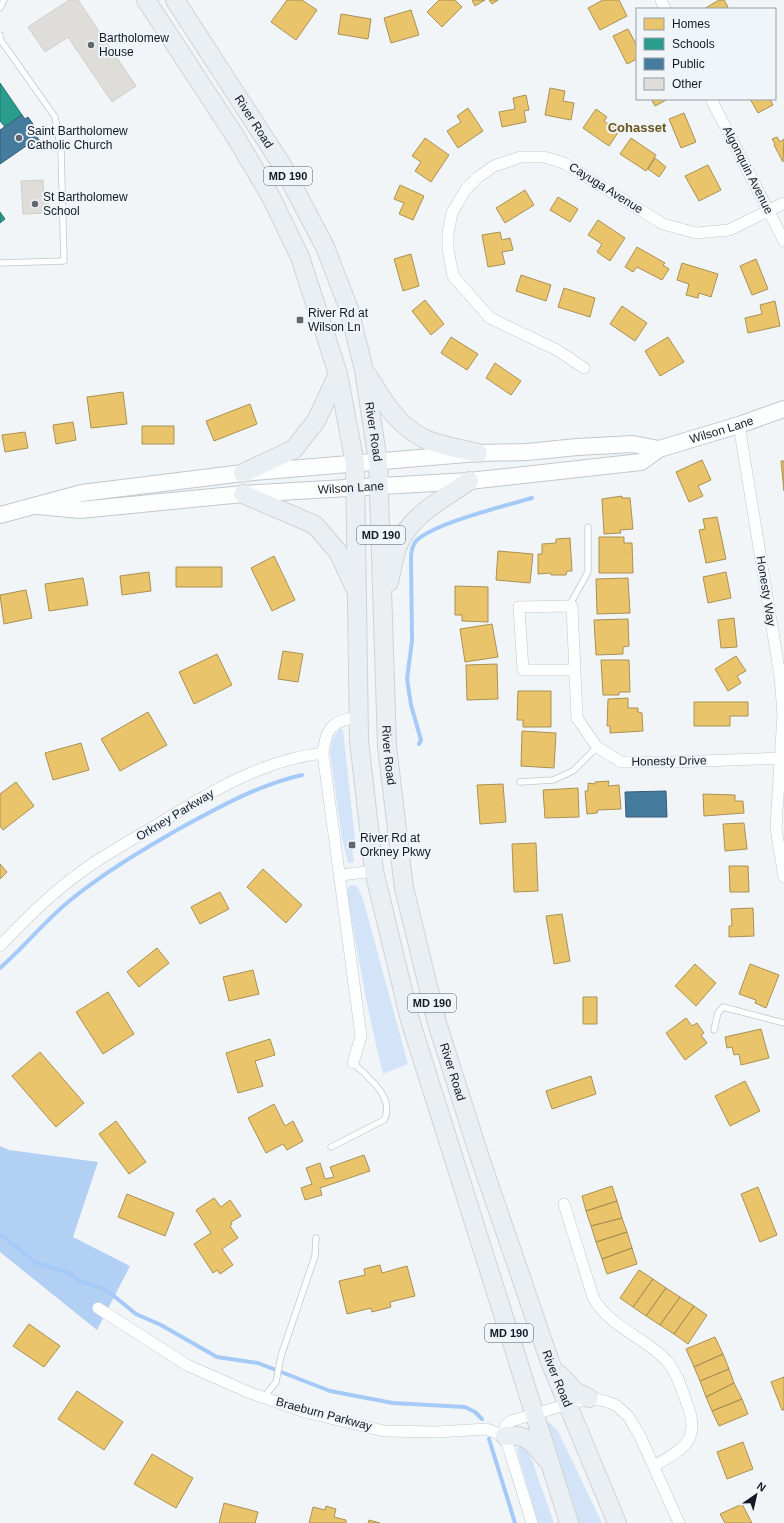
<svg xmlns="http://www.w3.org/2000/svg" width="784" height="1523" font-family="Helvetica,sans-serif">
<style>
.green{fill:#d3e4f9}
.forest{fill:#b2d0f4}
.homes{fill:#e9c46a;stroke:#a99155}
.schools{fill:#2a9d8f;stroke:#23766f}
.public{fill:#457b9d;stroke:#365e78}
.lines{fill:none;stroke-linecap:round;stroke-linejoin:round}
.stream{stroke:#a5caf7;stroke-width:4}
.building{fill:#deddd9;stroke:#cfcec9}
.service-casing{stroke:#c2c7ce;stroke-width:7}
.minor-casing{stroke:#c2c7ce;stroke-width:12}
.secondary-casing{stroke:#c2c7ce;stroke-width:18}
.primary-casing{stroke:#d0d2d5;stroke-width:20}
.service{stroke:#fdfefe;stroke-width:5.5}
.minor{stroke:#fdfefe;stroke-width:11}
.secondary{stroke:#fdfefe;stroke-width:16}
.primary{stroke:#eaeff4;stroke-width:18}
.poi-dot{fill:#61676e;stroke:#f0f5fa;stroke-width:1.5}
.labels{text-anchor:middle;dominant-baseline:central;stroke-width:4;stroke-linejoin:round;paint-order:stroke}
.shield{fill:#f0f5fa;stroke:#555c64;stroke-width:1}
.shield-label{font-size:11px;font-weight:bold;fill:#131a23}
.poi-label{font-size:12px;fill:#131a23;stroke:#f0f5fa;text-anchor:start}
.street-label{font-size:12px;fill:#131a23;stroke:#f0f5fa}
.neighbourhood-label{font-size:13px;font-weight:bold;fill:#69551a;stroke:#f0f5fa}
</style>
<rect width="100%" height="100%" fill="#f2f5f8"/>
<path class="green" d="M 340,728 L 343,730 L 355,840 L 351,841 L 354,862 L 348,863 L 342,838 L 330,752 L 332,740 Z
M 351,885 L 357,886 L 363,899 L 408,1064 L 383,1074 C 368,1014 357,953 347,892 L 348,887 Z
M 549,1422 L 558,1431 L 602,1523 L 579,1523 L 549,1433 L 547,1424 Z
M 521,1444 L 529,1452 L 554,1523 L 538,1523 L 518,1455 L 517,1449 Z"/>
<path class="forest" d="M 0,1146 L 9,1150 L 98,1162 L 73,1237 L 130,1266 L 97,1330 L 0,1252 Z"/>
<path class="homes" d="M 287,0 L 302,0 L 317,10 L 296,40 L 271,22 Z
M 439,0 L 455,0 L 462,7 L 442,27 L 427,12 Z
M 472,0 L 485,0 L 475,6 Z
M 489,0 L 498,0 L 492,4 Z
M 603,0 L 619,0 L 627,16 L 600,30 L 588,8 Z
M 719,0 L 724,0 L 728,7 L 725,9 L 704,9 Z
M 411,10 L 419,35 L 391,43 L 384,18 Z
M 341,14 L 371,19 L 368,39 L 338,34 Z
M 628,29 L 637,46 L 637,59 L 627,64 L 613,36 Z
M 550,88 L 565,91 L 563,101 L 574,103 L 571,120 L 545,115 Z
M 526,95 L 529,110 L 524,111 L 526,122 L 502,127 L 499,112 L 515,109 L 513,98 Z
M 651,99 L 668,99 L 655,106 Z
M 750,99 L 770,99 L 773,105 L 758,113 Z
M 468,108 L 483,131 L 458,148 L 447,131 L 461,122 L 457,116 Z
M 596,109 L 607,117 L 604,121 L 619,131 L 609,146 L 583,128 Z
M 684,113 L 696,142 L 681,148 L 669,119 Z
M 777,137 L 780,142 L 784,139 L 783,162 L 774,145 L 775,144 L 772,139 Z
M 425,138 L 449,155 L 431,182 L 415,171 L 421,162 L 412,156 Z
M 631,138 L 656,155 L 646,171 L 620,154 Z
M 655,158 L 666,167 L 659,177 L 648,169 Z
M 708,165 L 721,190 L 699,201 L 685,176 Z
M 400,185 L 424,196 L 413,220 L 399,214 L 404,203 L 394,199 Z
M 525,190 L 534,205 L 505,223 L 496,208 Z
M 558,197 L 578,209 L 570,222 L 550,210 Z
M 598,220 L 625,238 L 610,261 L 597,252 L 602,244 L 588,235 Z
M 500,232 L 502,240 L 510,238 L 513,250 L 502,252 L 505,264 L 488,267 L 482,235 Z
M 637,247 L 665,263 L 663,265 L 669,269 L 662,280 L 637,267 L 633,272 L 625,267 Z
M 411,254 L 419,286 L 403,291 L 394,259 Z
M 756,259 L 768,289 L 752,295 L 740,266 Z
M 682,263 L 718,274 L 711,297 L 699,293 L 698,298 L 686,295 L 689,284 L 677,280 Z
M 521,275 L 551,285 L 546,301 L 516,291 Z
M 564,288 L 595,298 L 590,317 L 558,307 Z
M 425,300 L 444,324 L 431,335 L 412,311 Z
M 775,301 L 780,326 L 748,333 L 745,318 L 762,314 L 760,305 Z
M 622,306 L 647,323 L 635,341 L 610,324 Z
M 451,337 L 478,354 L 467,370 L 441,353 Z
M 668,337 L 684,362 L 660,376 L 645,351 Z
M 495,363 L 521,381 L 511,395 L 486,378 Z
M 123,392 L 127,424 L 91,428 L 87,397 Z
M 250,404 L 257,424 L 214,441 L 206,421 Z
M 73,422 L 76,440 L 56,444 L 53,425 Z
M 142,426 L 174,426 L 174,444 L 142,444 Z
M 25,432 L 28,448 L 5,452 L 2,435 Z
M 702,460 L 711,480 L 698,486 L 703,496 L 689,502 L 676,472 Z
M 781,461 L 784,461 L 784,491 Z
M 622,496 L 622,498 L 630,498 L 633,529 L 620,530 L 621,533 L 604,534 L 602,499 Z
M 717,517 L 726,559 L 706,563 L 699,530 L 705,529 L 703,519 Z
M 599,537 L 624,537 L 624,543 L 632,543 L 633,573 L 599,573 Z
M 570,538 L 572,571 L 567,571 L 566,575 L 551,575 L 551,573 L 538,574 L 538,554 L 542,554 L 542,544 L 556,543 L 556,539 Z
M 498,551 L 533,554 L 530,583 L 496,580 Z
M 274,556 L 295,600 L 272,611 L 251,568 Z
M 176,567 L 222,567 L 222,587 L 176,587 Z
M 149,572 L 151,591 L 122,595 L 120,576 Z
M 726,572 L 731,598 L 708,603 L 703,577 Z
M 83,578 L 88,605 L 49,611 L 45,584 Z
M 628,578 L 630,613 L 597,614 L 596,579 Z
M 455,586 L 488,587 L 488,622 L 462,621 L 462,615 L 455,615 Z
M 26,590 L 32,618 L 4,624 L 0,595 Z
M 734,618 L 737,647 L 721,648 L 718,620 Z
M 628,619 L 629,646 L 623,647 L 623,654 L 596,655 L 594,620 Z
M 492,624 L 498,657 L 465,662 L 460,629 Z
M 283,651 L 303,654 L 298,682 L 278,679 Z
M 217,654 L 232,685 L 194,704 L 179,672 Z
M 736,656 L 746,671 L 737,676 L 741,683 L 728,691 L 715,669 Z
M 601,660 L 629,660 L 630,692 L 619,692 L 619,695 L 603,695 Z
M 497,664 L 498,699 L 467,700 L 466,665 Z
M 518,691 L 551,691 L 551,727 L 523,727 L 523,720 L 517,720 Z
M 628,698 L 628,708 L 638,708 L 638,712 L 642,713 L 643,731 L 610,733 L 610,726 L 607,726 L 608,699 Z
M 694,702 L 748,702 L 748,716 L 730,716 L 730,726 L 694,726 Z
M 148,712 L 167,745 L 120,771 L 101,739 Z
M 522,731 L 556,733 L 554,768 L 521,766 Z
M 81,743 L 89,770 L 53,780 L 45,753 Z
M 609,781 L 608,786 L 619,785 L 621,809 L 598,810 L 597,813 L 587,814 L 585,791 L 588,791 L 588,783 L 595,784 L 595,782 Z
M 16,782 L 34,806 L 3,830 L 0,826 L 0,794 Z
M 503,784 L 506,822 L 480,824 L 477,785 Z
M 578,788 L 579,817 L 545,818 L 543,790 Z
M 703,794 L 735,795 L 735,801 L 743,801 L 744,813 L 704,816 Z
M 744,823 L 747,849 L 725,851 L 723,824 Z
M 536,843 L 538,891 L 514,892 L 512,844 Z
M 0,864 L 7,872 L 0,879 Z
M 729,866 L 748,866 L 749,892 L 730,892 Z
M 263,869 L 302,905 L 286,923 L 247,887 Z
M 220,892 L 229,909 L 200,924 L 191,907 Z
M 753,908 L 754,936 L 729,937 L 729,926 L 732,926 L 731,909 Z
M 562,914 L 570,961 L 554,964 L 546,916 Z
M 157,948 L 169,963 L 139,987 L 127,972 Z
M 695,964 L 716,983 L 696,1006 L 675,986 Z
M 750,964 L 779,975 L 766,1008 L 755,1003 L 756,1000 L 739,994 Z
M 253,970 L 259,994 L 229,1001 L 223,977 Z
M 108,992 L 134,1034 L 103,1054 L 76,1012 Z
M 583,997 L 597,997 L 597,1024 L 583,1024 Z
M 686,1018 L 692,1026 L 697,1023 L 704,1033 L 701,1035 L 707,1043 L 685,1060 L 666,1033 Z
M 761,1029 L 769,1058 L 741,1065 L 739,1054 L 734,1055 L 732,1047 L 727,1048 L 725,1037 Z
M 270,1039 L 275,1055 L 255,1061 L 263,1086 L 238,1093 L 226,1053 Z
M 40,1052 L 84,1103 L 56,1127 L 12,1076 Z
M 591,1076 L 596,1094 L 552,1109 L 546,1091 Z
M 745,1081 L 760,1111 L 730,1126 L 715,1096 Z
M 274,1104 L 285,1126 L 293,1121 L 303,1141 L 287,1150 L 283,1144 L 266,1153 L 248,1118 Z
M 116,1121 L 146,1162 L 129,1174 L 99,1134 Z
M 364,1155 L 370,1171 L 320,1188 L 322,1195 L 305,1200 L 301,1188 L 312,1184 L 306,1168 L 320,1163 L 325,1179 L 334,1177 L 330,1167 Z
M 612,1186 L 617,1201 L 586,1211 L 582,1196 Z
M 758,1187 L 777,1235 L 760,1242 L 741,1194 Z
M 127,1194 L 174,1213 L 165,1236 L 118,1217 Z
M 214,1198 L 221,1207 L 230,1200 L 241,1216 L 231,1222 L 232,1224 L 230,1226 L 238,1238 L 222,1249 L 233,1265 L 220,1274 L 217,1270 L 213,1273 L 194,1244 L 211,1233 L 196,1210 Z
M 617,1201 L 622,1218 L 591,1226 L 586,1211 Z
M 622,1218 L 627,1232 L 596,1242 L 591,1226 Z
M 627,1232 L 632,1248 L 602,1259 L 596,1242 Z
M 632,1248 L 637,1264 L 607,1274 L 602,1259 Z
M 380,1265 L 382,1273 L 407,1266 L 415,1296 L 390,1302 L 391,1307 L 372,1312 L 371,1308 L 347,1314 L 339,1281 L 365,1275 L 364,1269 Z
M 639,1270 L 653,1279 L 633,1307 L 620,1298 Z
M 653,1279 L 666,1288 L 646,1316 L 633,1307 Z
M 666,1288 L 680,1297 L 660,1325 L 646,1316 Z
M 680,1297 L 694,1306 L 674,1334 L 660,1325 Z
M 694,1306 L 707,1315 L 688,1344 L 674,1334 Z
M 29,1324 L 60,1346 L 44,1367 L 13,1346 Z
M 715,1337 L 723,1354 L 694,1367 L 686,1349 Z
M 723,1354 L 729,1369 L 700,1381 L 694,1367 Z
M 729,1369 L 734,1383 L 706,1397 L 700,1381 Z
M 784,1377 L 784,1410 L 782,1410 L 771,1382 Z
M 734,1383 L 742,1399 L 712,1411 L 706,1397 Z
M 77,1391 L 123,1422 L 104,1450 L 58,1419 Z
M 742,1399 L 748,1414 L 719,1426 L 712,1411 Z
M 743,1442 L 753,1469 L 727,1479 L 717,1452 Z
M 152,1454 L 193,1478 L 176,1508 L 134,1484 Z
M 224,1503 L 258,1512 L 255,1523 L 219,1523 Z
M 742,1504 L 752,1523 L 725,1523 L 720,1514 Z
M 326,1506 L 336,1509 L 334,1517 L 346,1520 L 346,1523 L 309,1523 L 313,1507 L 325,1510 Z
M 369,1520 L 380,1523 L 368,1523 Z"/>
<path class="schools" d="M 0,83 L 22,115 L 5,127 L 0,121 Z
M 0,212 L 5,219 L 0,223 Z"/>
<path class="public" d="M 22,115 L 25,119 L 28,117 L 40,134 L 36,136 L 40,141 L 31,146 L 29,144 L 0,164 L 0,130 Z
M 666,791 L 667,817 L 626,817 L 625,792 Z"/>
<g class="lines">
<path class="stream" d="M 419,744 L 421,740 L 411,705 L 407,679 L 412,641 L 411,558 C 411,552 412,546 416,541 C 434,523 505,506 532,498
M 0,968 C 24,947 44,922 68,902 C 102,874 139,852 177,830 C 217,808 258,785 302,775
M 0,1234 L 35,1262 L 69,1273 L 79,1281 L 99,1287 L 109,1292 L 136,1314 L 161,1325 L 217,1357 L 258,1363 L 330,1391 L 393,1403 L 465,1407 L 475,1412 L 482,1419
M 489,1439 L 515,1523"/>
</g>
<path class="building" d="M 69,0 L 78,0 L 136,86 L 112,102 L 68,37 L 45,52 L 28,27 Z
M 43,180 L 44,195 L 48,195 L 49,213 L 23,214 L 21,181 Z"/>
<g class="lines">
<g class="service-casing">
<path id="service" d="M 0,8 L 4,0
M 0,35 L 0,39 L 55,117 L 61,149 L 64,261 L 0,263
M 569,606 L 588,572 L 588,527
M 520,782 L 553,780 L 573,771 L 597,747
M 714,1030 L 718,1013 L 723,1007 L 784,1023
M 331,1147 L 384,1120 C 396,1098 367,1076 353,1063
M 264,1397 L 276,1382 L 281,1356 L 315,1256 L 316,1238"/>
</g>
<g class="minor-casing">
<path id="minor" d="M 661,0 L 665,9
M 711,99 L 784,241
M 584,368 L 557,350 L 490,318 L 453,276 L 448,249 L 448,233 L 452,213 L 466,189 L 477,178 L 494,166 L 521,157 L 544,157 L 564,163 L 663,224 L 696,233 L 729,230 L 784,203
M 739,425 L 780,676 L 783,714 L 776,828 L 784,877
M 575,670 L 523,670 L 519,607 L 572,606 L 577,718 L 597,747 L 621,762 L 673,762 L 781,758
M 341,875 L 374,871
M 0,946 C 26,918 54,891 85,869 C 109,852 135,838 160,823 C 210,792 263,760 323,753
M 353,1063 L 361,1036 L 323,753 C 326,726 333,722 359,716
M 564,1204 L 593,1297 C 609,1327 643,1336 666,1360 C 676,1371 681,1387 686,1401 C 702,1439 685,1448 654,1466
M 98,1308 L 187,1365 L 248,1392 L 305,1412 L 384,1431 L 437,1432 L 486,1429 L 505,1436
M 532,1523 L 505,1436 L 505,1426 L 511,1421 L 589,1398 L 605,1401 L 617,1406 L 628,1416 L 640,1436 L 679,1523"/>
</g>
<g class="secondary-casing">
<g id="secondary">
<path id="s1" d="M 38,506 L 80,510 L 243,494 L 469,481 L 641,462 L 659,449 L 739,425 L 784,409"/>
<path d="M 0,515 L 82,493 L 243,473 L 478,453 L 527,452 L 577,447 L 633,444 L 659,449"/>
</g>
</g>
<g class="primary-casing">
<g id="primary">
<path d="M 146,0 L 235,136 L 271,197 L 300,257 L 338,374 L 355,464 L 359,741 L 374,871 L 410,1020 L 569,1523"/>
<path id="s2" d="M 175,0 L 282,165 L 325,247 L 349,309 L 364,370 L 378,462 L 387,746 L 404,888 L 437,1023 L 481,1161 L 550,1362 L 617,1523"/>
<path d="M 368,376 C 383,401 398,426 425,439 C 441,446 461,449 478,453"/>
<path d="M 243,473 L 294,449 L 316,421 L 338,374"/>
<path d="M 243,494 L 315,525 L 338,552 L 355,588"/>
<path d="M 389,582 C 392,569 394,553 400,541 C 414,513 445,498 469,481"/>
<path d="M 560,1375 L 576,1392 L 589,1398"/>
<path d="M 505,1436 C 525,1433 534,1443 545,1458"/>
</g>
</g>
<use href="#service" class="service"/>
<use href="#minor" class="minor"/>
<use href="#secondary" class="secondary"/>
<use href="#primary" class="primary"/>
</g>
<g class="poi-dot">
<circle cx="91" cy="45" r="4"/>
<circle cx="19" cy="138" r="4"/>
<circle cx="35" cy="204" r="4"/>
<rect x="296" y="316" width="8" height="8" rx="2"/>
<rect x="348" y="841" width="8" height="8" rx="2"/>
</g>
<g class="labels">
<g class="shield">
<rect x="264" y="167" width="48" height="18" rx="3"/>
<rect x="357" y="526" width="48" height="18" rx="3"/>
<rect x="408" y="994" width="48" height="18" rx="3"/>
<rect x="485" y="1324" width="48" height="18" rx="3"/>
</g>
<g class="shield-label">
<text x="288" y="176">MD 190</text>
<text x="381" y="535">MD 190</text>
<text x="432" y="1003">MD 190</text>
<text x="509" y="1333">MD 190</text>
</g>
<g class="poi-label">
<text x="99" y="38">Bartholomew<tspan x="99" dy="14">House</tspan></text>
<text x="27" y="131">Saint Bartholomew<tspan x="27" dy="14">Catholic Church</tspan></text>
<text x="43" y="197">St Bartholomew<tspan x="43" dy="14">School</tspan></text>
<text x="308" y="313">River Rd at<tspan x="308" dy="14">Wilson Ln</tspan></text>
<text x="360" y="838">River Rd at<tspan x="360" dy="14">Orkney Pkwy</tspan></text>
</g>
<g class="street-label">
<text stroke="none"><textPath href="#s2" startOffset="145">River Road</textPath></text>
<text transform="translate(748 170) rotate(63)">Algonquin Avenue</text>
<text transform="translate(606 188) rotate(32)">Cayuga Avenue</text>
<text stroke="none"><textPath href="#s1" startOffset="693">Wilson Lane</textPath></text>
<text stroke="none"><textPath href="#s2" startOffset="481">River Road</textPath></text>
<text stroke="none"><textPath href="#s1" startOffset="314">Wilson Lane</textPath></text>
<text transform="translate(766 591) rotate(81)">Honesty Way</text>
<text stroke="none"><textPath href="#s2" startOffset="805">River Road</textPath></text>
<text transform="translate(669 761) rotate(-1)">Honesty Drive</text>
<text transform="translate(175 815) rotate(-31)">Orkney Parkway</text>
<text stroke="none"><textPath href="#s2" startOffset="1129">River Road</textPath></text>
<text stroke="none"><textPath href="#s2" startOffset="1453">River Road</textPath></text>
<text transform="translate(324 1414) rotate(15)">Braeburn Parkway</text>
</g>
<g class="neighbourhood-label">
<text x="637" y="127">Cohasset</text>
</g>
</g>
<rect x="636" y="8" width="140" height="92" fill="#f0f5fa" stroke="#989da4"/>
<rect x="644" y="18" width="20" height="12" fill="#e9c46a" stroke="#989da4"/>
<text x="672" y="28" font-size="12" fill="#131a23">Homes</text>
<rect x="644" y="38" width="20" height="12" fill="#2a9d8f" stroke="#989da4"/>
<text x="672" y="48" font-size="12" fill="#131a23">Schools</text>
<rect x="644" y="58" width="20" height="12" fill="#457b9d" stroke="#989da4"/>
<text x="672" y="68" font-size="12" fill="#131a23">Public</text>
<rect x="644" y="78" width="20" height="12" fill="#deddd9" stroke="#989da4"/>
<text x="672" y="88" font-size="12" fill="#131a23">Other</text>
<g transform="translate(756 1495) rotate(34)" stroke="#f0f5fa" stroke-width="3" paint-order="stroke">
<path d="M0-3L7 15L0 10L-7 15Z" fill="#131a23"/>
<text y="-6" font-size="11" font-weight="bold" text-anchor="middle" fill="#131a23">N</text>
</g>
</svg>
